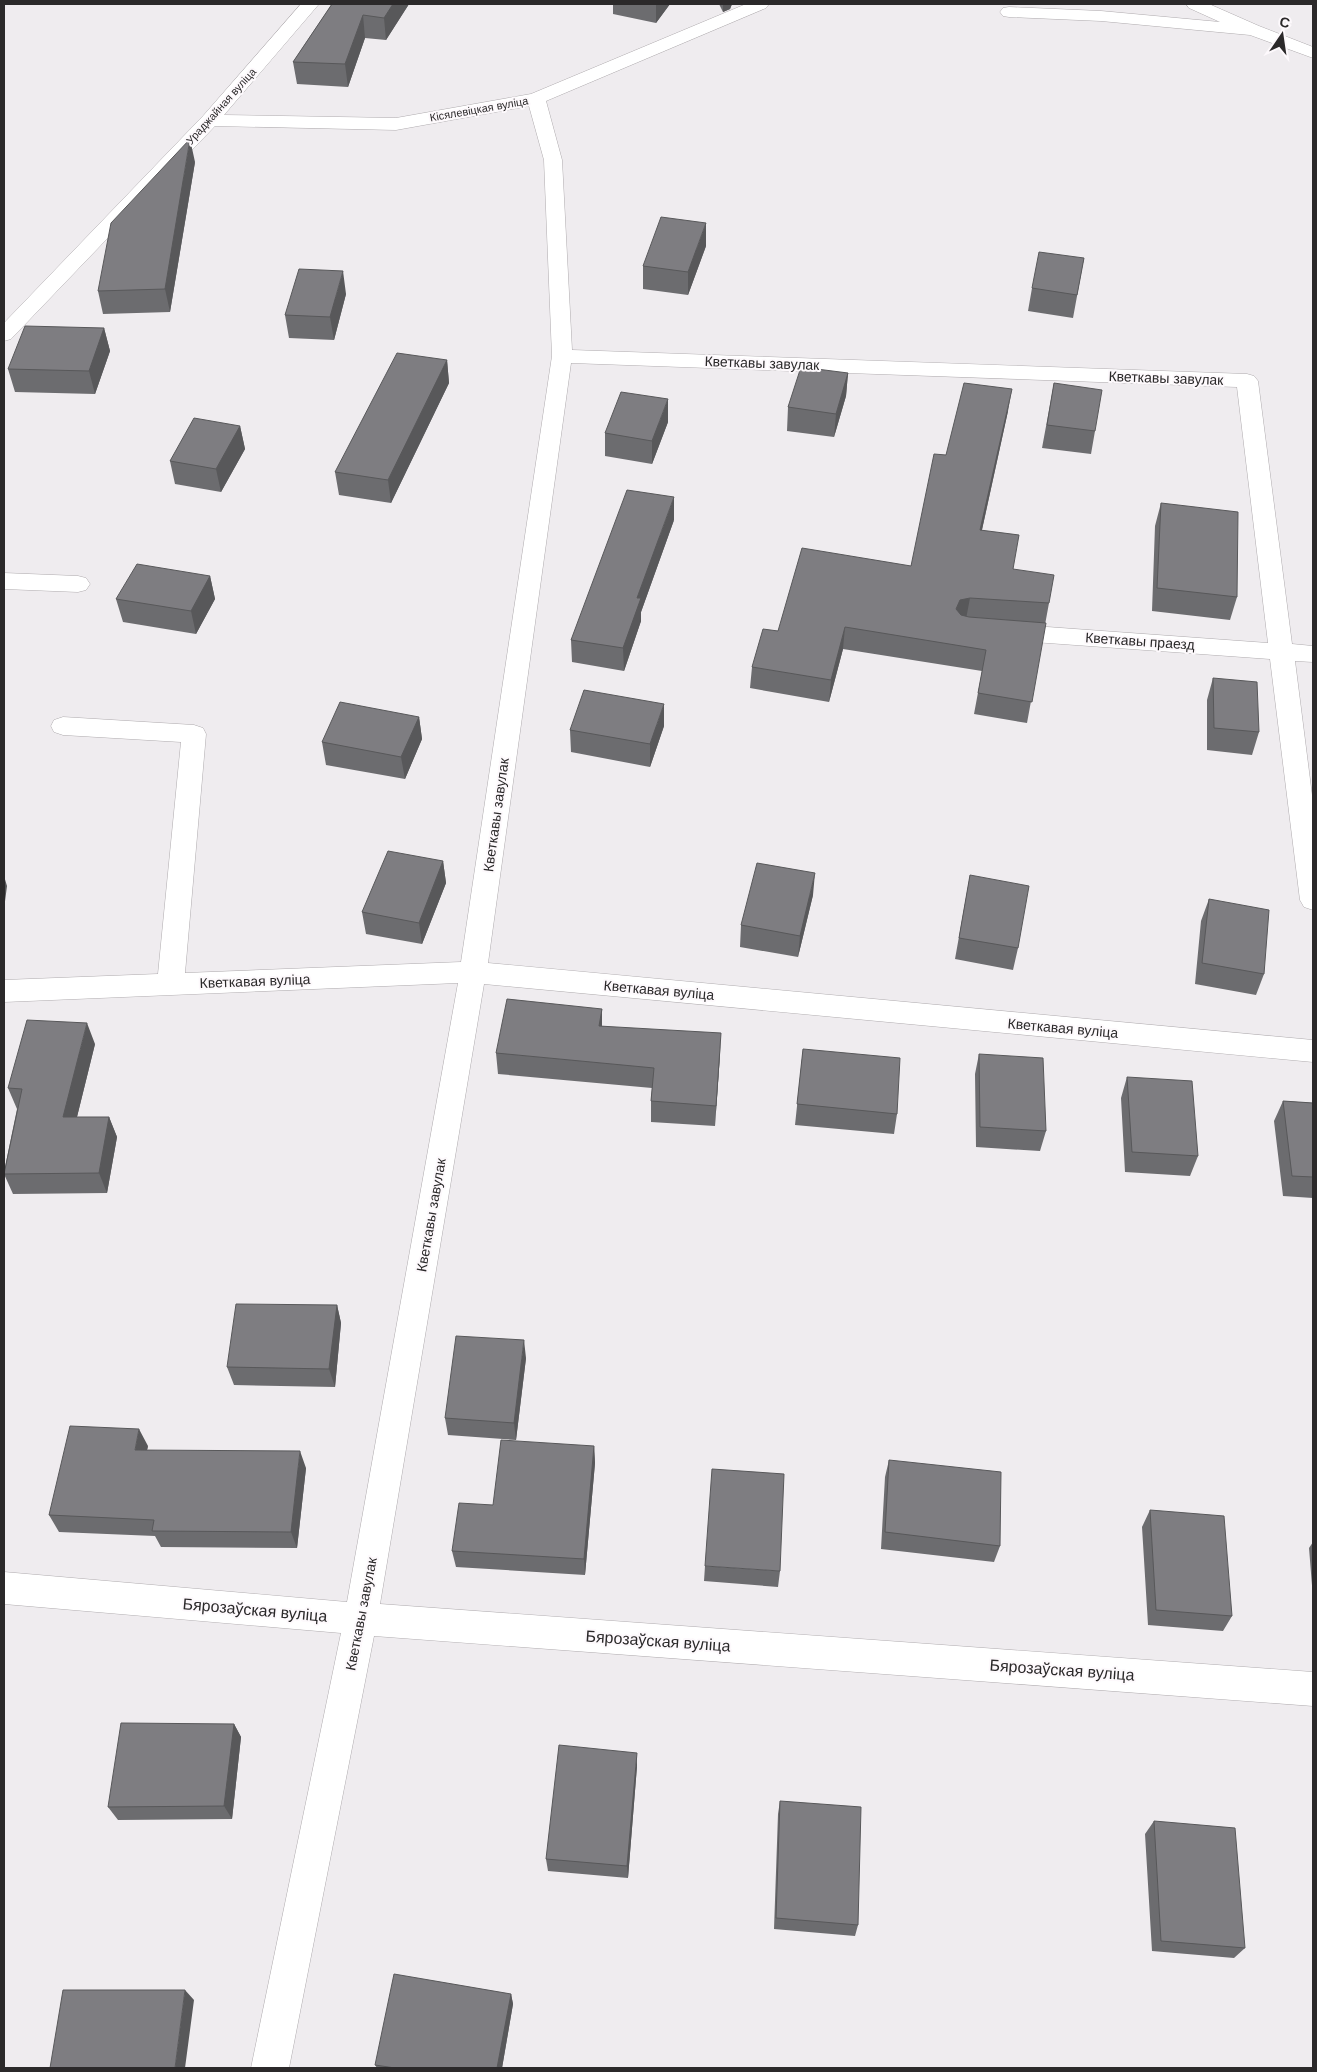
<svg xmlns="http://www.w3.org/2000/svg" width="1317" height="2072" font-family="Arial,sans-serif">
<style>
.lines{fill:none;stroke-linecap:round;stroke-linejoin:round}
.minor-casing{stroke:#afabae;stroke-width:1}
.minor{fill:#fff;fill-rule:evenodd}
.wall{fill:#6c6c6f}
.shaded-wall{fill:#58585a}
.building{fill:#7e7d81;stroke:#58585a}
.labels{text-anchor:middle;dominant-baseline:central;stroke-width:4;stroke-linejoin:round;paint-order:stroke}
.far-street-label{font-size:11px;fill:#2b292a;stroke:#fdf9fc}
.street-label{font-size:14px;fill:#2b292a;stroke:#fdf9fc}
.near-street-label{font-size:16px;fill:#2b292a;stroke:#fdf9fc}
</style>
<rect width="100%" height="100%" fill="#efecef"/>
<g class="lines">
<g class="minor-casing">
<path id="minor" d="M 301,4 L 319,4 L 224,115 L 396,118 L 531,94 L 746,4 L 769,4 L 766,8 L 546,101 L 562,160 L 572,350 L 1247,374 L 1254,376 L 1258,381 L 1292,644 L 1313,646 L 1313,662 L 1295,661 L 1313,803 L 1313,910 L 1304,907 L 1300,900 L 1270,659 L 1006,640 L 998,638 L 994,632 L 998,626 L 1006,624 L 1268,643 L 1237,387 L 571,363 L 488,963 L 1313,1040 L 1313,1062 L 484,984 L 380,1604 L 1313,1672 L 1313,1706 L 374,1636 L 289,2068 L 251,2068 L 341,1633 L 4,1604 L 4,1572 L 347,1602 L 458,983 L 4,1002 L 4,980 L 158,974 L 181,742 L 63,735 L 54,732 L 51,726 L 54,720 L 63,717 L 194,725 L 203,728 L 206,734 L 185,973 L 461,962 L 552,356 L 544,160 L 529,106 L 396,130 L 215,126 L 11,339 L 4,341 L 4,323 L 203,116 Z
M 1186,4 L 1209,4 L 1259,26 L 1313,47 L 1313,58 L 1250,35 L 1101,21 L 1009,17 L 1003,16 L 1000,12 L 1003,8 L 1009,7 L 1101,11 L 1220,22 L 1189,8 Z
M 4,573 L 78,576 L 86,578 L 90,584 L 86,590 L 78,592 L 4,589 Z"/>
</g>
<use href="#minor" class="minor"/>
</g>
<path class="wall" d="M 332,4 L 409,4 L 386,40 L 365,38 L 348,87 L 297,84 L 293,62 Z
M 613,4 L 670,4 L 656,23 L 613,14 Z
M 719,4 L 732,4 L 730,9 L 723,12 Z
M 195,162 L 170,312 L 103,314 L 98,291 Z
M 706,246 L 688,295 L 643,289 L 643,266 Z
M 1084,258 L 1073,318 L 1028,311 L 1032,288 Z
M 346,294 L 334,340 L 289,338 L 285,315 Z
M 104,328 L 110,351 L 95,394 L 15,392 L 8,369 Z
M 447,360 L 449,383 L 391,503 L 339,495 L 335,472 Z
M 848,373 L 846,396 L 834,437 L 787,431 L 788,407 Z
M 1054,383 L 1095,431 L 1091,454 L 1042,448 Z
M 1008,411 L 982,530 L 1013,569 L 1049,603 L 1027,723 L 974,714 L 982,671 L 843,649 L 829,702 L 750,688 L 752,667 L 778,631 L 911,566 L 946,455 Z
M 668,422 L 652,464 L 605,456 L 605,433 Z
M 240,426 L 245,449 L 221,492 L 175,484 L 170,461 Z
M 1161,503 L 1237,597 L 1230,620 L 1152,611 L 1155,526 Z
M 674,520 L 641,612 L 641,621 L 624,671 L 572,662 L 571,640 Z
M 210,576 L 215,599 L 196,634 L 123,622 L 116,599 Z
M 1213,678 L 1259,732 L 1252,755 L 1207,750 L 1207,700 Z
M 419,717 L 422,739 L 405,779 L 326,765 L 322,742 Z
M 664,726 L 650,767 L 571,752 L 570,730 Z
M 443,861 L 446,883 L 422,944 L 366,934 L 362,912 Z
M 970,875 L 1018,948 L 1013,970 L 955,959 Z
M 813,895 L 798,957 L 740,947 L 741,925 Z
M 1209,899 L 1264,974 L 1256,995 L 1195,984 L 1201,921 Z
M 602,1009 L 602,1026 L 720,1054 L 715,1126 L 651,1122 L 651,1101 L 652,1088 L 498,1074 L 496,1053 Z
M 95,1044 L 77,1117 L 109,1117 L 117,1137 L 107,1193 L 13,1194 L 4,1174 L 4,1172 L 17,1109 L 8,1088 Z
M 803,1049 L 897,1114 L 894,1134 L 795,1125 Z
M 979,1054 L 1046,1131 L 1040,1151 L 976,1147 L 975,1074 Z
M 1127,1077 L 1198,1156 L 1190,1176 L 1125,1172 L 1121,1098 Z
M 1283,1101 L 1313,1103 L 1313,1198 L 1283,1196 L 1274,1121 Z
M 337,1305 L 341,1323 L 335,1387 L 234,1385 L 227,1367 Z
M 526,1358 L 516,1440 L 448,1435 L 445,1418 Z
M 148,1446 L 147,1450 L 306,1468 L 297,1548 L 161,1547 L 155,1536 L 59,1532 L 49,1515 Z
M 594,1446 L 595,1463 L 585,1575 L 456,1567 L 452,1551 L 493,1505 Z
M 889,1460 L 1000,1546 L 994,1562 L 881,1549 L 885,1477 Z
M 1150,1510 L 1232,1616 L 1223,1631 L 1148,1625 L 1142,1527 Z
M 1313,1542 L 1313,1598 L 1309,1548 Z
M 705,1566 L 780,1571 L 778,1587 L 704,1581 Z
M 234,1724 L 241,1737 L 232,1819 L 118,1820 L 108,1807 Z
M 637,1766 L 628,1878 L 548,1871 L 546,1859 Z
M 780,1801 L 858,1925 L 855,1936 L 774,1929 L 778,1814 Z
M 1154,1821 L 1245,1948 L 1234,1958 L 1152,1951 L 1145,1834 Z
M 511,1994 L 513,2004 L 502,2068 L 377,2068 L 375,2065 Z"/>
<path class="shaded-wall" d="M 393,4 L 409,4 L 386,40 L 384,18 Z
M 656,4 L 670,4 L 656,23 Z
M 723,4 L 732,4 L 730,9 L 723,12 Z
M 363,15 L 365,38 L 348,87 L 345,64 Z
M 190,139 L 195,162 L 170,312 L 165,289 Z
M 706,223 L 706,246 L 688,295 L 688,272 Z
M 343,271 L 346,294 L 334,340 L 330,317 Z
M 104,328 L 110,351 L 95,394 L 89,371 Z
M 447,360 L 449,383 L 391,503 L 388,480 Z
M 848,373 L 846,396 L 834,437 L 836,414 Z
M 1012,389 L 1008,411 L 977,552 L 980,530 Z
M 668,399 L 668,422 L 652,464 L 652,441 Z
M 240,426 L 245,449 L 221,492 L 216,469 Z
M 674,497 L 674,520 L 641,612 L 641,621 L 624,671 L 623,648 L 637,598 Z
M 210,576 L 215,599 L 196,634 L 191,611 Z
M 970,598 L 966,619 L 956,622 L 956,609 L 960,600 Z
M 845,627 L 843,649 L 829,702 L 831,680 Z
M 664,704 L 664,726 L 650,767 L 650,744 Z
M 419,717 L 422,739 L 405,779 L 401,757 Z
M 443,861 L 446,883 L 422,944 L 419,923 Z
M 815,873 L 813,895 L 798,957 L 800,936 Z
M 4,876 L 7,886 L 4,909 Z
M 602,1009 L 602,1029 L 599,1026 Z
M 87,1023 L 95,1044 L 72,1137 L 63,1117 Z
M 721,1033 L 720,1054 L 715,1126 L 716,1106 Z
M 109,1117 L 117,1137 L 107,1193 L 99,1173 Z
M 337,1305 L 341,1323 L 335,1387 L 329,1369 Z
M 524,1340 L 526,1358 L 516,1440 L 514,1423 Z
M 139,1429 L 148,1446 L 143,1467 L 135,1450 Z
M 594,1446 L 595,1463 L 585,1575 L 584,1559 Z
M 300,1451 L 306,1468 L 297,1548 L 291,1532 Z
M 234,1724 L 241,1737 L 232,1819 L 224,1806 Z
M 637,1753 L 637,1766 L 628,1878 L 627,1866 Z
M 185,1990 L 194,2000 L 185,2068 L 175,2068 Z
M 511,1994 L 513,2004 L 502,2068 L 497,2068 Z"/>
<path class="building" d="M 332,4 L 393,4 L 384,18 L 363,15 L 345,64 L 293,62 Z
M 190,139 L 165,289 L 98,291 L 111,223 Z
M 661,217 L 706,223 L 688,272 L 643,266 Z
M 1039,252 L 1084,258 L 1077,295 L 1032,288 Z
M 299,269 L 343,271 L 330,317 L 285,315 Z
M 25,326 L 104,328 L 89,371 L 8,369 Z
M 397,353 L 447,360 L 388,480 L 335,472 Z
M 801,367 L 848,373 L 836,414 L 788,407 Z
M 964,383 L 1012,389 L 980,530 L 1019,535 L 1013,569 L 1054,575 L 1049,603 L 970,598 L 960,600 L 956,609 L 961,615 L 969,617 L 1046,623 L 1032,702 L 978,693 L 986,650 L 845,627 L 831,680 L 752,667 L 763,629 L 778,631 L 802,548 L 911,566 L 934,454 L 946,455 Z
M 1054,383 L 1102,390 L 1095,431 L 1047,425 Z
M 621,392 L 668,399 L 652,441 L 605,433 Z
M 194,418 L 240,426 L 216,469 L 170,461 Z
M 627,490 L 674,497 L 637,598 L 641,598 L 623,648 L 571,640 Z
M 1161,503 L 1238,512 L 1237,597 L 1157,588 Z
M 137,564 L 210,576 L 191,611 L 116,599 Z
M 1213,678 L 1257,682 L 1259,732 L 1214,728 Z
M 584,690 L 664,704 L 650,744 L 570,730 Z
M 340,702 L 419,717 L 401,757 L 322,742 Z
M 388,851 L 443,861 L 419,923 L 362,912 Z
M 757,863 L 815,873 L 800,936 L 741,925 Z
M 970,875 L 1029,886 L 1018,948 L 959,938 Z
M 1209,899 L 1269,910 L 1264,974 L 1202,963 Z
M 507,999 L 602,1009 L 599,1026 L 721,1033 L 716,1106 L 651,1101 L 654,1068 L 496,1053 Z
M 27,1020 L 87,1023 L 63,1117 L 109,1117 L 99,1173 L 4,1174 L 22,1089 L 8,1088 Z
M 803,1049 L 900,1058 L 897,1114 L 797,1104 Z
M 979,1054 L 1043,1058 L 1046,1131 L 980,1127 Z
M 1127,1077 L 1192,1081 L 1198,1156 L 1132,1152 Z
M 1283,1101 L 1313,1103 L 1313,1177 L 1292,1176 Z
M 236,1304 L 337,1305 L 329,1369 L 227,1367 Z
M 456,1336 L 524,1340 L 514,1423 L 445,1418 Z
M 70,1426 L 139,1429 L 135,1450 L 300,1451 L 291,1532 L 152,1531 L 154,1520 L 49,1515 Z
M 501,1440 L 594,1446 L 584,1559 L 452,1551 L 459,1503 L 493,1505 Z
M 889,1460 L 1001,1472 L 1000,1546 L 885,1532 Z
M 712,1469 L 784,1474 L 780,1571 L 705,1566 Z
M 1150,1510 L 1224,1516 L 1232,1616 L 1156,1610 Z
M 121,1723 L 234,1724 L 224,1806 L 108,1807 Z
M 559,1745 L 637,1753 L 627,1866 L 546,1859 Z
M 780,1801 L 861,1807 L 858,1925 L 776,1918 Z
M 1154,1821 L 1235,1828 L 1245,1948 L 1161,1941 Z
M 394,1974 L 511,1994 L 497,2068 L 395,2068 L 375,2065 Z
M 63,1990 L 185,1990 L 175,2068 L 50,2068 Z"/>
<g class="labels">
<g class="far-street-label">
<text transform="translate(221 106) rotate(-48)">Ураджайная вуліца</text>
<text transform="translate(479 109) rotate(-10)">Кісялевіцкая вуліца</text>
</g>
<g class="street-label">
<text transform="translate(762 363) rotate(2)">Кветкавы завулак</text>
<text transform="translate(1166 378) rotate(2)">Кветкавы завулак</text>
<text transform="translate(1140 641) rotate(4)">Кветкавы праезд</text>
<text transform="translate(496 815) rotate(-82)">Кветкавы завулак</text>
<text transform="translate(255 981) rotate(-2)">Кветкавая вуліца</text>
<text transform="translate(659 990) rotate(5)">Кветкавая вуліца</text>
<text transform="translate(1063 1028) rotate(5)">Кветкавая вуліца</text>
<text transform="translate(431 1215) rotate(-80)">Кветкавы завулак</text>
<text transform="translate(361 1614) rotate(-79)">Кветкавы завулак</text>
</g>
<g class="near-street-label">
<text transform="translate(255 1610) rotate(5)">Бярозаўская вуліца</text>
<text transform="translate(658 1641) rotate(4)">Бярозаўская вуліца</text>
<text transform="translate(1062 1670) rotate(4)">Бярозаўская вуліца</text>
</g>
</g>
<rect width="1317" height="2072" fill="none" stroke="#2b292a" stroke-width="10"/>
<g transform="translate(1282 35) rotate(13)" stroke="#fdf9fc" stroke-width="4" paint-order="stroke">
<path d="M0-4L9 19L0 12L-9 19Z" fill="#2b292a"/>
<text y="-8" font-size="14" font-weight="bold" text-anchor="middle" fill="#2b292a">С</text>
</g>
</svg>
